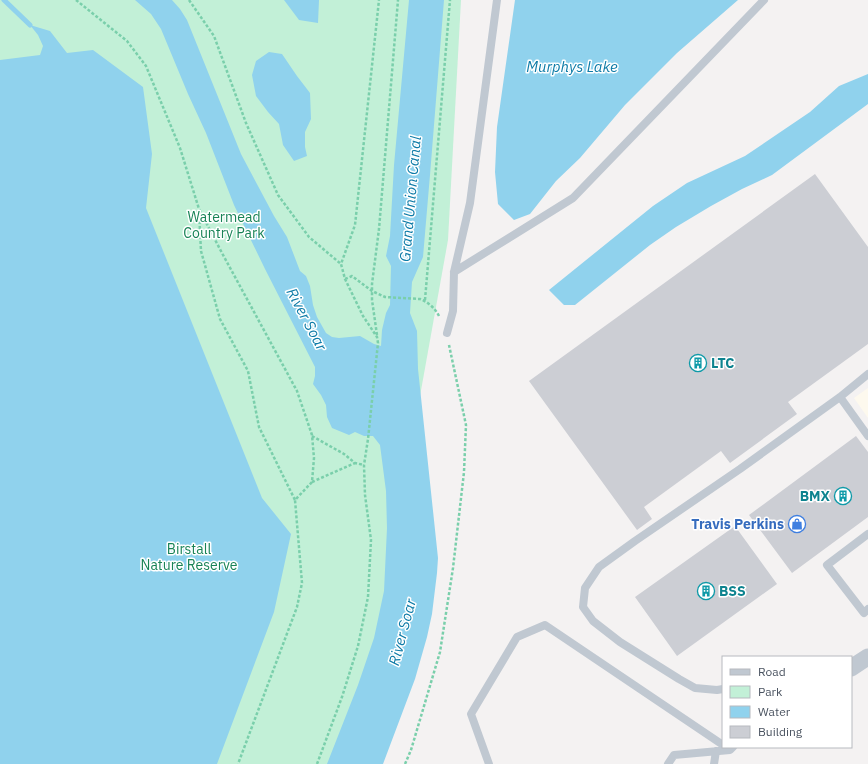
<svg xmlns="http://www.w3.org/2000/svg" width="868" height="764" font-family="'IBM Plex Sans',sans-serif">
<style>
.commercial{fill:#fdf9ee}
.green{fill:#c2f0d7}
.water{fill:#90d2ed}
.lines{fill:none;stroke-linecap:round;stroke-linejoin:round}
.stream{stroke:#90d2ed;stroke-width:5}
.building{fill:#ccced4}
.path{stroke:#7acfab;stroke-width:2.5;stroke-dasharray:3 2;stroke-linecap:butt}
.lane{stroke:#c0c8d1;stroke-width:8}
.street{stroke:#c0c8d1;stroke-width:17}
.labels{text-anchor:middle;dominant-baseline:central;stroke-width:3;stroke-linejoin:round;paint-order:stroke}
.park-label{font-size:14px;fill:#188356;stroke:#fff}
.culture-label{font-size:14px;font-weight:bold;fill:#0d838f;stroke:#fff;text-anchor:start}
.shop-label{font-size:14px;font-weight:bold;fill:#366cbe;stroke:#fff;text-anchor:end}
.water-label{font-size:15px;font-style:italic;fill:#0d7ba7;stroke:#fff}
</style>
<rect width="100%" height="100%" fill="#f4f2f2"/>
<path class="commercial" d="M 868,388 L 868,418 L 854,398 Z"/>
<path class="green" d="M 0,0 L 461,0 L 448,240 L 354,764 L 0,764 Z"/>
<path class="water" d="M 135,0 L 172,0 L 180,9 L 187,20 L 241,154 L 274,216 L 287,237 L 300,271 L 306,276 L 310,286 L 313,305 L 317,317 L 326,333 L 332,337 L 339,338 L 360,336 L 374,344 L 381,346 L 382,330 L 386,313 L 390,305 L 391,266 L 386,256 L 390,236 L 394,165 L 409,0 L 444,0 L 430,175 L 423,257 L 412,282 L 410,313 L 417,331 L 418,369 L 438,558 L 437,573 L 432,614 L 427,637 L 415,679 L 383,764 L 327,764 L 358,685 L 374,638 L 384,591 L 387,528 L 386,491 L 380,445 L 373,436 L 364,436 L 355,432 L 349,435 L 332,428 L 327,417 L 326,405 L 321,395 L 313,384 L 315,376 L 315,367 L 265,269 L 234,205 L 206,133 L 188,94 L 161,29 L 151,14 Z
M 284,0 L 319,0 L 318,23 L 299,20 Z
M 515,0 L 738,0 L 677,53 L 625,105 L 580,158 L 556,181 L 530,214 L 514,220 L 498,204 L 495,172 L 497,127 Z
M 30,25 L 50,31 L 67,53 L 93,50 L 143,87 L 152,154 L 146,208 L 262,498 L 291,534 L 274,612 L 217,764 L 0,764 L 0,60 L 40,55 L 43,46 L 38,35 Z
M 269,52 L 282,54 L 297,76 L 310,93 L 311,119 L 305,132 L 305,147 L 307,156 L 294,161 L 283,145 L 279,124 L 268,112 L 256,96 L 252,75 L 256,61 Z
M 868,74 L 868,104 L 772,175 L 742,189 L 711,206 L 676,227 L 650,245 L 575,305 L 564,305 L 549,290 L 653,206 L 687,183 L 745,156 L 810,112 L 839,86 Z"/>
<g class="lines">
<path class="stream" d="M 4,0 L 30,25"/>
</g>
<path class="building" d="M 815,174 L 868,247 L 868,344 L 788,402 L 797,414 L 730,463 L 721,451 L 644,507 L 652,519 L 637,530 L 529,381 Z
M 856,436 L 868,452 L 868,517 L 792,573 L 749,515 Z
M 735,526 L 777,584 L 677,656 L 635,597 Z"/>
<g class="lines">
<path class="path" d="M 76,0 L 127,41 L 146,66 L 180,148 L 199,209 L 222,253 L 297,391 L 312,435 L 314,458 L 312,482 L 295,500 L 302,583 L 297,607 L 238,764
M 189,0 L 214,36 L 246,123 L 278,195 L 309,237 L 341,264
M 199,211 L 201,251 L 220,319 L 248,371 L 259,427 L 295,500
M 345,279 L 352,276 L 372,291 L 385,297 L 420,299 C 428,302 435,308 439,316
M 425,300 L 450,0
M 377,335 L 372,300 L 372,284 L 379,229 L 398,0
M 312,436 L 344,454 L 355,463 L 364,465
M 312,482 L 355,463
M 317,764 L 342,697 L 358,646 L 368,597 L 371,540 L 365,495 L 364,465 L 368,439 L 378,343 L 377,337 L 363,316 L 345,279 L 341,264 L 355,225 L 379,0
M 405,764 L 411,750 L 440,652 L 453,568 L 464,472 L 466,425 L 449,345"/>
<path class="lane" d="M 454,272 L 573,198 L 764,0
M 447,333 L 453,311 L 454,272 L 470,203 L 497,0
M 840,397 L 868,436
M 868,534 L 827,565 L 864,613 L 868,609
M 723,689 L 717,690 L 695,688 L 679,679 L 620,642 L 593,621 L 583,607 L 585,588 L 599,567 L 635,541 L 740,469 L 840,397 L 868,374
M 489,764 L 471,714 L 517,637 L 545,625 L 723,745
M 668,764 L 674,755 L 730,750 L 733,747
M 714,764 L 716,751"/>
<path class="street" d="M 851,668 L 868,657"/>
</g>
<defs>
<g id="building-ring" transform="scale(0.9)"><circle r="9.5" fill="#fff" stroke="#0f9aa8" stroke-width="1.5"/><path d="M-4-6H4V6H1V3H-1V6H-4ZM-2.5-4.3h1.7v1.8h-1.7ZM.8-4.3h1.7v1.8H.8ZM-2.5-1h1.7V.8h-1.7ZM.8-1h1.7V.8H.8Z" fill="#0f9aa8"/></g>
<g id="shop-ring" transform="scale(0.9)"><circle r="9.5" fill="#fff" stroke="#3f7fe0" stroke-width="1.5"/><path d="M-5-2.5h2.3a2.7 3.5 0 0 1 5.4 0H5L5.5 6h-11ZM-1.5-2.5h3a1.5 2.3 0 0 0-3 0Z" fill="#3f7fe0"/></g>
</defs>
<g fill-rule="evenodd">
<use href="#building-ring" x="698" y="363"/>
<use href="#building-ring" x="843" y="496"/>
<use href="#shop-ring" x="797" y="524"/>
<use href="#building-ring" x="706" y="591"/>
</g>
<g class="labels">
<g class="park-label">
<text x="224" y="217">Watermead<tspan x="224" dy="16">Country Park</tspan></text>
<text x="189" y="549">Birstall<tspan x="189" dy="16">Nature Reserve</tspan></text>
</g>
<g class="culture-label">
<text x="711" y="363">LTC</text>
<text x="830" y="496" text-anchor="end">BMX</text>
<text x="719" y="591">BSS</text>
</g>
<g class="shop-label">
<text x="784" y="524">Travis Perkins</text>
</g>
<g class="water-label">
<text x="572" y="66">Murphys Lake</text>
<text transform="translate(410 199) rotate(-85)">Grand Union Canal</text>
<text transform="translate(307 319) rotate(62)">River Soar</text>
<text transform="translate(402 632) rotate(-75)">River Soar</text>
</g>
</g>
<rect x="722" y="656" width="130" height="92" fill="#ffffff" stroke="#b7babf"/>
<rect x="730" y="669" width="20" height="6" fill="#c0c8d1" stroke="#b7babf"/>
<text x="758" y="676" font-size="12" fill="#4a5360">Road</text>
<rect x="730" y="686" width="20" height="12" fill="#c2f0d7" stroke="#b7babf"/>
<text x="758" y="696" font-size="12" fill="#4a5360">Park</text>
<rect x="730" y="706" width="20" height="12" fill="#90d2ed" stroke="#b7babf"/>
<text x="758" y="716" font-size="12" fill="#4a5360">Water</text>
<rect x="730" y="726" width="20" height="12" fill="#ccced4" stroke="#b7babf"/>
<text x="758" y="736" font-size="12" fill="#4a5360">Building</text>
</svg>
